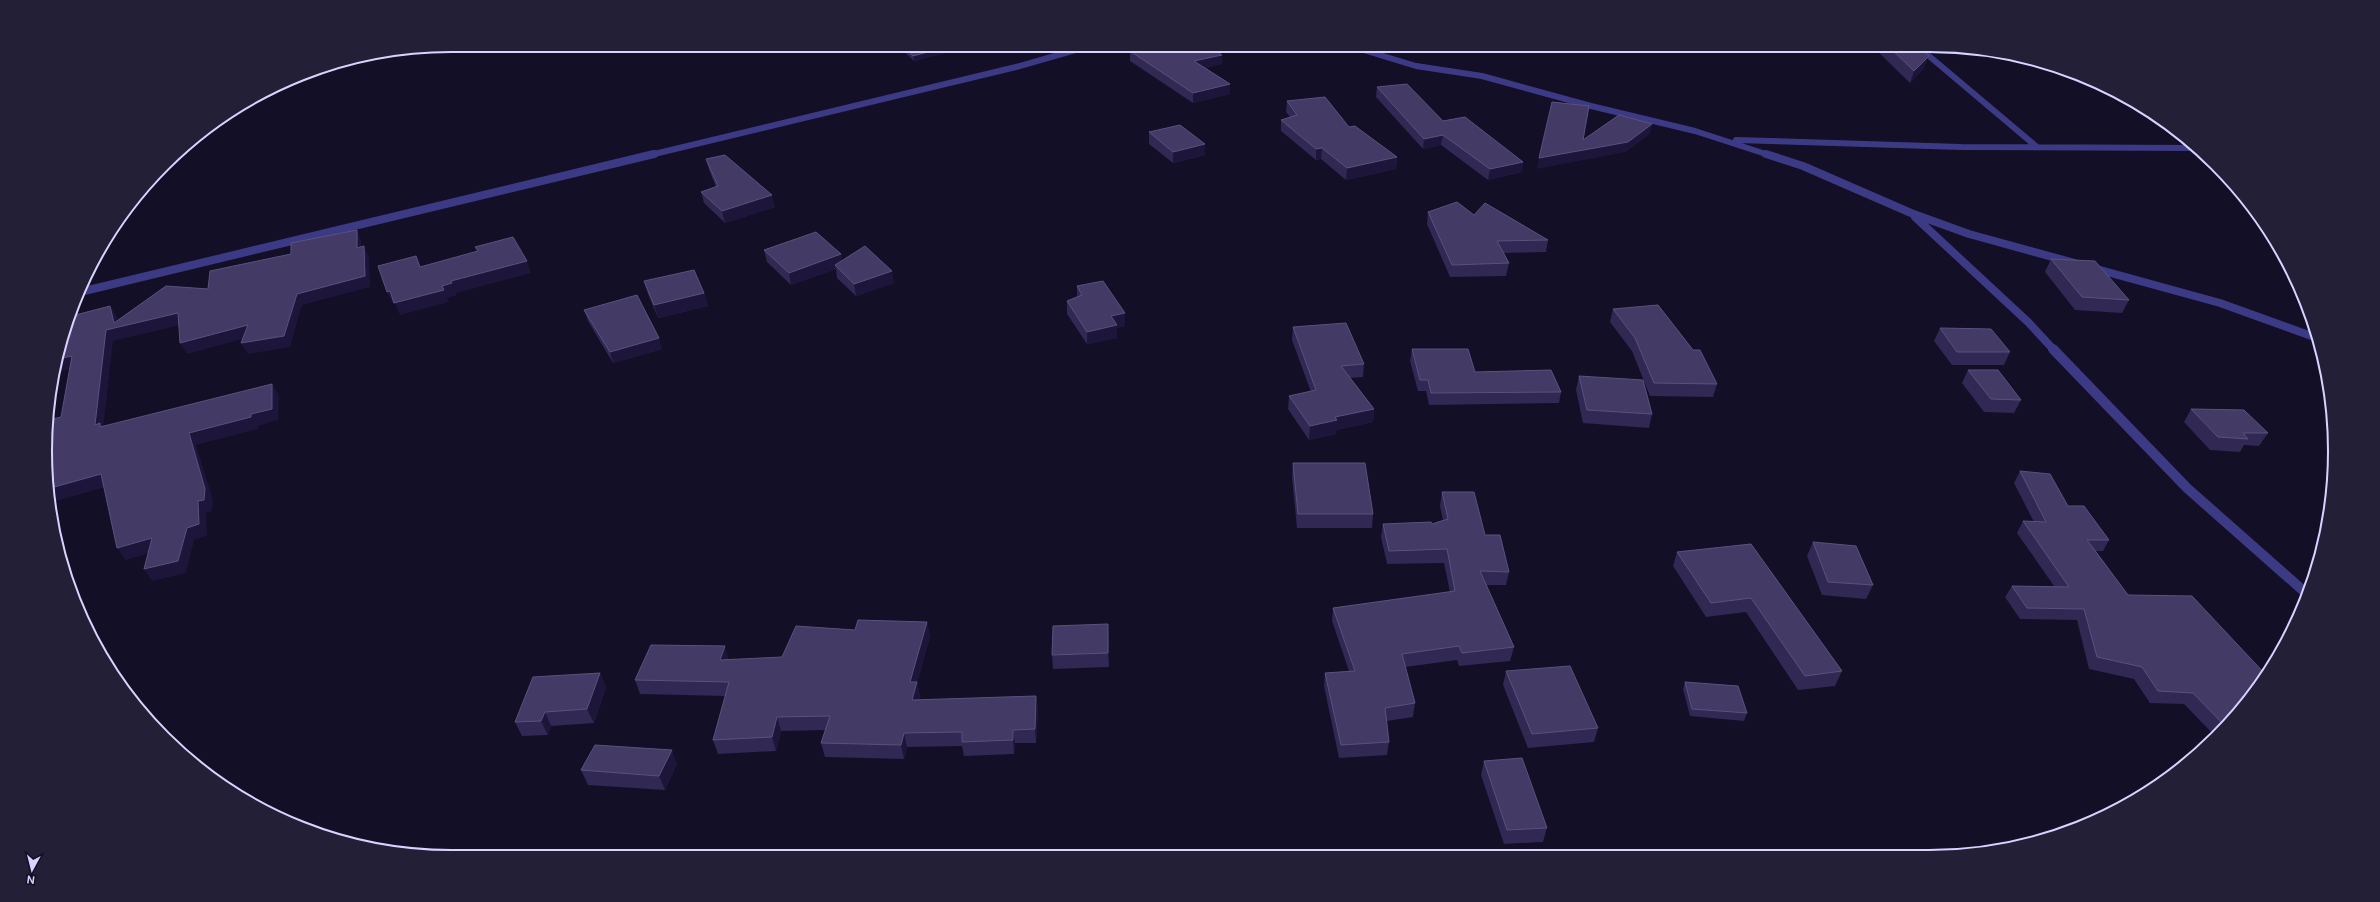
<svg xmlns="http://www.w3.org/2000/svg" width="2380" height="902" font-family="'DM Sans',sans-serif">
<style>
.lines{fill:none;stroke-linecap:round;stroke-linejoin:round}
.street-far2{stroke:#3d3a85;stroke-width:6}
.street-far1{stroke:#3d3a85;stroke-width:8}
.street{stroke:#3d3a85;stroke-width:10}
.wall{fill:#312854}
.shaded-wall{fill:#1d163a}
.building{fill:#433a66;stroke:#5a527e}
.rim{fill:none;stroke:#d9d4ff;stroke-width:2}
</style>
<rect width="100%" height="100%" fill="#130f26"/>
<g class="lines">
<path class="street-far2" d="M 1347,45 L 1416,66 L 1482,76 L 1591,106 L 1695,131 L 1769,155
M 1916,45 L 2037,147
M 1736,140 L 1961,147 L 2196,148
M 650,155 L 1016,67 L 1093,45"/>
<path class="street-far1" d="M 1766,154 L 1803,166 L 1911,213 L 1969,234 L 2220,303 L 2317,338
M 1915,217 L 2028,322 L 2054,350
M 80,292 L 654,154"/>
<path class="street" d="M 2053,349 L 2187,488 L 2307,594"/>
</g>
<path class="wall" d="M 897,45 L 961,45 L 961,49 L 914,61 Z
M 1593,45 L 1631,45 L 1630,51 L 1600,51 L 1595,48 Z
M 1761,45 L 1781,45 L 1781,46 Z
M 1871,45 L 1917,45 L 1924,68 L 1910,83 Z
M 1130,51 L 1222,64 L 1205,68 L 1230,84 L 1230,94 L 1193,103 L 1130,61 Z
M 1377,87 L 1523,162 L 1522,172 L 1488,180 L 1441,145 L 1423,149 L 1376,97 Z
M 1287,101 L 1349,127 L 1397,157 L 1396,169 L 1346,180 L 1321,159 L 1316,160 L 1281,131 L 1281,120 L 1290,117 L 1286,112 Z
M 1149,132 L 1205,155 L 1173,163 L 1149,144 Z
M 706,159 L 775,207 L 725,223 L 704,203 L 701,192 L 716,187 L 709,170 Z
M 1428,212 L 1474,215 L 1548,240 L 1546,252 L 1503,253 L 1509,263 L 1506,276 L 1450,277 L 1427,224 Z
M 764,250 L 841,254 L 842,260 L 894,283 L 856,296 L 837,278 L 836,269 L 791,285 L 767,262 Z
M 2051,259 L 2129,300 L 2122,313 L 2075,310 L 2045,272 Z
M 644,281 L 704,293 L 708,306 L 658,318 L 648,294 Z
M 1077,286 L 1125,326 L 1117,328 L 1117,338 L 1087,344 L 1067,314 L 1067,301 L 1077,297 Z
M 1613,309 L 1717,384 L 1713,397 L 1650,396 L 1632,351 L 1610,322 Z
M 584,310 L 662,349 L 613,363 L 588,321 Z
M 1293,327 L 1364,364 L 1363,377 L 1350,378 L 1374,409 L 1373,422 L 1336,430 L 1336,434 L 1309,440 L 1288,409 L 1289,396 L 1311,392 L 1292,340 Z
M 1940,328 L 2010,352 L 2004,365 L 1952,365 L 1934,341 Z
M 1412,349 L 1475,372 L 1561,392 L 1559,403 L 1429,405 L 1426,391 L 1418,391 L 1410,361 Z
M 1968,370 L 2021,400 L 2014,413 L 1984,412 L 1962,383 Z
M 1579,376 L 1652,414 L 1649,428 L 1583,423 L 1576,390 Z
M 2191,409 L 2268,433 L 2259,446 L 2244,445 L 2240,452 L 2210,450 L 2184,422 Z
M 1293,463 L 1373,514 L 1372,528 L 1297,528 L 1292,477 Z
M 2020,471 L 2068,506 L 2109,540 L 2103,551 L 2096,551 L 2128,595 L 2267,676 L 2215,736 L 2184,704 L 2150,703 L 2134,679 L 2089,669 L 2077,620 L 2020,619 L 2005,597 L 2012,586 L 2054,586 L 2017,533 L 2023,521 L 2034,522 L 2014,483 Z
M 1442,492 L 1485,535 L 1509,572 L 1506,585 L 1486,585 L 1514,647 L 1510,661 L 1459,666 L 1457,660 L 1405,667 L 1415,703 L 1413,717 L 1387,721 L 1389,742 L 1387,755 L 1339,758 L 1324,686 L 1325,673 L 1349,671 L 1332,621 L 1333,608 L 1450,592 L 1444,563 L 1387,564 L 1381,537 L 1383,524 L 1432,524 L 1443,520 L 1440,506 Z
M 1813,542 L 1873,585 L 1866,599 L 1822,595 L 1807,556 Z
M 1751,544 L 1842,671 L 1835,686 L 1798,690 L 1746,612 L 1706,617 L 1673,566 L 1677,552 Z
M 927,622 L 930,636 L 917,683 L 920,696 L 919,700 L 1036,696 L 1038,710 L 1036,743 L 1015,743 L 1014,754 L 964,756 L 962,746 L 907,747 L 904,759 L 825,757 L 821,743 L 826,730 L 781,731 L 776,751 L 718,754 L 713,740 L 725,696 L 640,694 L 635,680 L 782,657 L 855,630 Z
M 1109,638 L 1109,667 L 1053,669 L 1052,655 Z
M 1506,671 L 1598,728 L 1594,742 L 1528,748 L 1503,685 Z
M 600,673 L 606,687 L 594,723 L 551,726 L 548,735 L 522,736 L 515,722 Z
M 1685,682 L 1747,713 L 1744,721 L 1690,716 L 1683,689 Z
M 1484,761 L 1547,828 L 1543,842 L 1504,844 L 1481,775 Z
M 677,764 L 665,790 L 588,785 L 581,770 Z"/>
<path class="shaded-wall" d="M 954,45 L 961,45 L 961,49 L 914,61 L 913,56 Z
M 1222,55 L 1222,64 L 1194,71 L 1194,61 Z
M 1929,56 L 1924,68 L 1910,83 L 1914,71 Z
M 1230,84 L 1230,94 L 1193,103 L 1193,93 Z
M 1652,124 L 1650,134 L 1626,152 L 1537,169 L 1539,158 Z
M 1443,135 L 1441,145 L 1423,149 L 1424,139 Z
M 1205,144 L 1205,155 L 1173,163 L 1173,152 Z
M 1322,148 L 1321,159 L 1316,160 L 1316,149 Z
M 1397,157 L 1396,169 L 1346,180 L 1347,168 Z
M 1523,162 L 1522,172 L 1488,180 L 1490,169 Z
M 772,195 L 775,207 L 725,223 L 722,211 Z
M 357,230 L 361,241 L 362,258 L 357,248 Z
M 364,246 L 369,257 L 370,287 L 302,305 L 290,347 L 248,354 L 241,343 L 297,294 Z
M 841,254 L 844,266 L 835,265 L 836,269 L 791,285 L 789,273 Z
M 527,261 L 531,273 L 456,293 L 457,295 L 447,298 L 449,302 L 400,315 L 395,304 L 393,304 L 387,292 L 442,286 L 451,281 Z
M 892,271 L 894,283 L 856,296 L 854,284 Z
M 704,293 L 708,306 L 658,318 L 654,305 Z
M 110,306 L 117,317 L 119,327 L 178,313 L 185,324 L 113,341 L 103,429 L 95,425 L 106,330 L 114,323 Z
M 1125,313 L 1125,326 L 1117,328 L 1117,338 L 1087,344 L 1087,332 L 1111,316 Z
M 248,325 L 254,336 L 187,354 L 180,343 Z
M 659,338 L 662,349 L 613,363 L 610,352 Z
M 72,356 L 79,367 L 54,373 L 58,359 Z
M 272,384 L 279,395 L 278,420 L 258,426 L 258,429 L 196,445 L 213,500 L 212,511 L 206,513 L 207,536 L 194,540 L 186,573 L 152,581 L 144,569 L 189,433 L 251,414 Z
M 1374,409 L 1373,422 L 1336,430 L 1336,434 L 1309,440 L 1310,426 L 1335,417 Z
M 101,474 L 109,486 L 49,503 L 47,489 Z
M 152,538 L 160,550 L 126,560 L 117,548 Z
M 927,622 L 930,636 L 917,683 L 920,696 L 915,714 L 912,700 L 910,682 Z
M 1108,624 L 1109,638 L 1109,667 L 1108,653 Z
M 725,646 L 729,660 L 720,660 Z
M 600,673 L 606,687 L 594,723 L 587,709 Z
M 1036,696 L 1038,710 L 1036,743 L 1035,729 Z
M 545,712 L 551,726 L 548,735 L 541,721 Z
M 777,717 L 781,731 L 776,751 L 772,737 Z
M 1013,730 L 1015,743 L 1014,754 L 1013,740 Z
M 904,733 L 907,747 L 904,759 L 901,745 Z
M 672,750 L 677,764 L 665,790 L 659,776 Z"/>
<path class="building" d="M 902,45 L 954,45 L 913,56 Z
M 1158,45 L 1207,45 L 1222,55 L 1194,61 L 1230,84 L 1193,93 L 1130,51 Z
M 1887,45 L 1917,45 L 1929,56 L 1914,71 Z
M 1407,84 L 1443,121 L 1465,117 L 1523,162 L 1490,169 L 1443,135 L 1424,139 L 1377,87 Z
M 1325,97 L 1349,127 L 1355,126 L 1397,157 L 1347,168 L 1322,148 L 1316,149 L 1281,120 L 1297,115 L 1287,101 Z
M 1552,102 L 1589,106 L 1583,140 L 1619,115 L 1652,124 L 1628,142 L 1539,158 Z
M 1180,125 L 1205,144 L 1173,152 L 1149,132 Z
M 725,155 L 772,195 L 722,211 L 701,192 L 718,186 L 706,159 Z
M 1457,202 L 1474,215 L 1485,203 L 1548,240 L 1497,241 L 1509,263 L 1452,265 L 1428,212 Z
M 357,230 L 357,248 L 364,246 L 365,276 L 297,294 L 284,336 L 241,343 L 248,325 L 180,343 L 178,313 L 106,330 L 95,425 L 100,423 L 100,427 L 272,384 L 272,409 L 251,414 L 251,417 L 189,433 L 205,489 L 204,500 L 198,501 L 199,524 L 187,528 L 178,561 L 144,569 L 152,538 L 117,548 L 101,474 L 47,489 L 46,477 L 48,424 L 53,423 L 53,419 L 61,417 L 72,356 L 58,359 L 67,320 L 68,317 L 110,306 L 114,323 L 166,286 L 208,289 L 210,271 L 291,254 L 291,243 Z
M 816,232 L 841,254 L 789,273 L 764,250 Z
M 513,237 L 527,261 L 451,281 L 452,283 L 442,286 L 444,290 L 394,303 L 390,291 L 387,292 L 378,266 L 416,256 L 420,267 L 478,251 L 475,247 Z
M 865,246 L 892,271 L 854,284 L 835,265 Z
M 2051,259 L 2095,261 L 2129,300 L 2082,297 Z
M 694,270 L 704,293 L 654,305 L 644,281 Z
M 1103,281 L 1125,313 L 1111,316 L 1117,325 L 1087,332 L 1067,301 L 1082,295 L 1077,286 Z
M 637,295 L 659,338 L 610,352 L 584,310 Z
M 1658,305 L 1693,350 L 1700,350 L 1717,384 L 1654,383 L 1635,338 L 1613,309 Z
M 1346,323 L 1364,364 L 1341,366 L 1374,409 L 1335,417 L 1337,420 L 1310,426 L 1289,396 L 1316,390 L 1293,327 Z
M 1940,328 L 1991,329 L 2010,352 L 1957,352 Z
M 1412,349 L 1468,349 L 1475,372 L 1551,370 L 1561,392 L 1431,393 L 1428,380 L 1420,380 Z
M 1968,370 L 1998,370 L 2021,400 L 1991,399 Z
M 1579,376 L 1643,380 L 1652,414 L 1587,410 Z
M 2191,409 L 2244,410 L 2268,433 L 2243,433 L 2248,439 L 2218,437 Z
M 1293,463 L 1365,463 L 1373,514 L 1298,514 Z
M 2020,471 L 2050,474 L 2068,506 L 2084,506 L 2109,540 L 2087,540 L 2128,595 L 2192,596 L 2267,676 L 2250,695 L 2247,695 L 2249,697 L 2224,725 L 2193,693 L 2158,691 L 2142,667 L 2097,657 L 2084,609 L 2027,608 L 2012,586 L 2069,587 L 2023,521 L 2046,522 Z
M 1442,492 L 1474,492 L 1485,535 L 1500,535 L 1509,572 L 1480,571 L 1514,647 L 1462,653 L 1459,646 L 1402,654 L 1415,703 L 1385,708 L 1389,742 L 1341,745 L 1325,673 L 1355,671 L 1333,608 L 1455,591 L 1447,549 L 1389,551 L 1383,524 L 1431,522 L 1432,524 L 1448,519 Z
M 1813,542 L 1856,546 L 1873,585 L 1828,582 Z
M 1751,544 L 1842,671 L 1805,676 L 1751,598 L 1711,603 L 1677,552 Z
M 858,620 L 927,622 L 910,682 L 917,682 L 912,700 L 1036,696 L 1035,729 L 1013,730 L 1013,740 L 962,742 L 962,732 L 904,733 L 901,745 L 821,743 L 830,716 L 777,717 L 772,737 L 713,740 L 729,682 L 635,680 L 651,645 L 725,646 L 720,660 L 782,657 L 796,626 L 855,630 Z
M 1108,624 L 1108,653 L 1052,655 L 1053,626 Z
M 1570,666 L 1598,728 L 1532,734 L 1506,671 Z
M 600,673 L 587,709 L 545,712 L 541,721 L 515,722 L 533,677 Z
M 1685,682 L 1738,686 L 1747,713 L 1692,709 Z
M 595,745 L 672,750 L 659,776 L 581,770 Z
M 1522,758 L 1547,828 L 1507,830 L 1484,761 Z"/>
<path d="M0 0H2380V902H0ZM451 52H1929A399 399 0 0 1 2328 451V451A399 399 0 0 1 1929 850H451A399 399 0 0 1 52 451V451A399 399 0 0 1 451 52Z" fill="#231f37" fill-rule="evenodd"/>
<path class="rim" d="M451 52H1929A399 399 0 0 1 2328 451V451A399 399 0 0 1 1929 850H451A399 399 0 0 1 52 451V451A399 399 0 0 1 451 52Z"/>
<g transform="translate(32 870) rotate(187)" stroke="#130f26" stroke-width="3" paint-order="stroke">
<path d="M0-3L7 15L0 10L-7 15Z" fill="#d9d4ff"/>
<text y="-6" font-size="11" font-weight="bold" text-anchor="middle" fill="#d9d4ff">N</text>
</g>
</svg>
